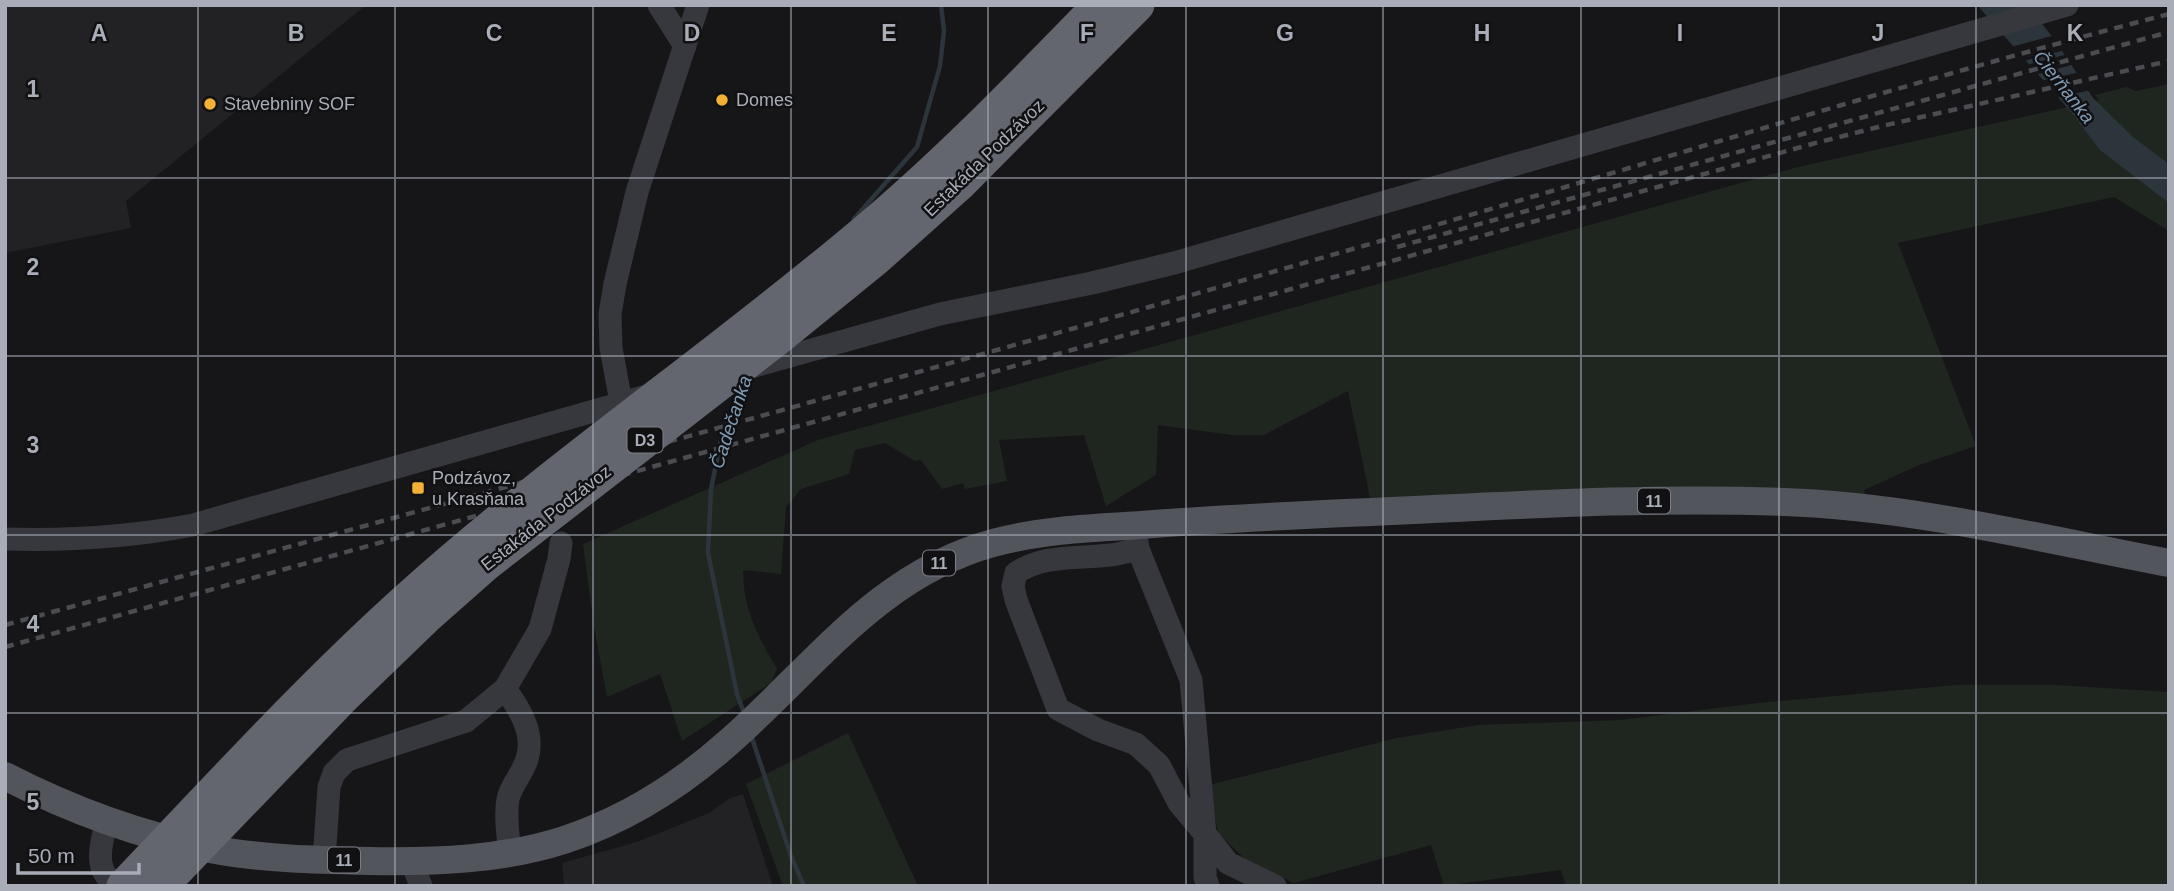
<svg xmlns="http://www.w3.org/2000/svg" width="2174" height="891" font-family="Arial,sans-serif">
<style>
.built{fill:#222225}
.green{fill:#1e261f}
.water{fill:#2c353c}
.pier{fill:#161618}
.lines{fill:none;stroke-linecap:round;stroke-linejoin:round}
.stream{stroke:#2c353c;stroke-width:4.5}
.minor{stroke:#37383d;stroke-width:23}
.major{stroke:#53555c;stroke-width:28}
.rail{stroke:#4a4c52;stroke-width:4.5;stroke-dasharray:9 7;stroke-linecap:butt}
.highway-bridge{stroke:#63666e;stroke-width:33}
.grid{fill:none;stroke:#a8adb8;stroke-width:2;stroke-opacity:0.55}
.poi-dot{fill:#f2b134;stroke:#111113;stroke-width:2.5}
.labels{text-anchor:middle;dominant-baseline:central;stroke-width:5;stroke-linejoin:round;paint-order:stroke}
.shield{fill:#111113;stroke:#7b7e86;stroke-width:2}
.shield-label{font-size:16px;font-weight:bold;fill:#a8adb8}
.poi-label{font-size:18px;fill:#a8adb8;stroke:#111113;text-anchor:start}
.street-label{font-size:18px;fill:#a8adb8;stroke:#111113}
.water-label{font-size:19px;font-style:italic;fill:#7f9bb3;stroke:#111113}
.grid-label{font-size:23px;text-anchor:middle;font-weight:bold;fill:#a8adb8;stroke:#111113;stroke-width:5;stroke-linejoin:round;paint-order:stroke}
</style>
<rect width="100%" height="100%" fill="#161618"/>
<path class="built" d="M 5,5 L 366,5 L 126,201 L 131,228 L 5,253 Z
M 743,794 L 773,886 L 564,886 L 562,863 L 637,842 L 709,813 L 730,798 Z"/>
<path class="green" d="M 2169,84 L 2169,231 L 2114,197 L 1898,243 L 1976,446 L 1919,465 L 1864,490 L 1869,503 L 1370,498 L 1348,391 L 1264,435 L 1232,435 L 1158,425 L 1156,475 L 1106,506 L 1084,435 L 999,440 L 1007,481 L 965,489 L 963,483 L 942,489 L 921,460 L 915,461 L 885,443 L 855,450 L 849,474 L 801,489 L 786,507 L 781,574 L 743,570 C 743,610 758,636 777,669 L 771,683 L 682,741 L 660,674 L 607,697 L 594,627 L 583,544 L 818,440 L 1798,167 L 2099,100 L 2095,95 L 2126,87 L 2136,91 Z
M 1955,685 L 2056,685 L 2169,692 L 2169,886 L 1566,886 L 1561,870 L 1444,886 L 1431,845 L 1294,883 L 1247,861 L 1218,833 L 1209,785 L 1397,738 L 1478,725 L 1620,720 L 1758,703 Z
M 848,733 L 918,886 L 783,886 L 746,784 Z"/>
<path class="water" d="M 1977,5 L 2027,5 L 2055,40 L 2093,98 L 2133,137 L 2169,164 L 2169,203 L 2100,150 L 2071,112 Z"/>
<path class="pier" d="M 2055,35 L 2065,50 L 2024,61 L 2011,47 Z
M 2068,54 L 2075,64 L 2035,75 L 2027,65 Z
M 2080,72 L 2091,90 L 2055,98 L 2040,81 Z"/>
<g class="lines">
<path class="stream" d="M 854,219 L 917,147 L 940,66 L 944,31 L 941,5
M 743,385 L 721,440 L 711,489 L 708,553 L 737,694 L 744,713
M 751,735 L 791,856 L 804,886"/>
<path class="minor" d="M 659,5 L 685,46
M 751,367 L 940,314 L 1092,283 L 1174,263 L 2067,5
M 621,402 L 611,348 L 610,314 L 615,284 L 637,192 L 698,5
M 1136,535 L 1138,549 L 1191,680 L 1205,834 L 1228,863 L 1275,886
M 5,539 C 69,541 130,537 193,525 L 650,395
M 1138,549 C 1129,551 1120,554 1110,555 C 1078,559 1044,554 1016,573 L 1013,586 L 1016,600 L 1058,709 L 1098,730 L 1136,744 L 1159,765 L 1179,803 L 1205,834 L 1205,877 L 1208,886
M 505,689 C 520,709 535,734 527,759 C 523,773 511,785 508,799 C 505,817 508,835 510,853
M 108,820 C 100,843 91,878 123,886
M 324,860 L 329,787 L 334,773 L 347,760 L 466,721 L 505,689 L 540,629 L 559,559 L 561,543
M 412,862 L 421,886"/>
<path class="major" d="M 5,776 C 69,809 139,835 210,849 C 262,859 317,860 370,861 C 435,862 502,860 564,840 C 625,820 682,784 730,741 C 814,667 879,574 993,543 C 1041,530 1091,528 1141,525 C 1202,520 1263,517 1324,514 C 1477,508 1631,496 1784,502 C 1911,506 2043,539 2169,563"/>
<path class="rail" d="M 1397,247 L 2169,32
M 5,625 C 470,497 935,369 1398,236 C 1655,162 1910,81 2169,14
M 5,647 L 1812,144 L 1882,126 L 2169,61"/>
<path class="highway-bridge" d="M 123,886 C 218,787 310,685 412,594 C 555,466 714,358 861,234 C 945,164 1022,84 1099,5
M 162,886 L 341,700 L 427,617 L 487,564 L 779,338 L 875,260 L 959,185 L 1138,5"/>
</g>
<path class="grid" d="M 198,5 L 198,886M 395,5 L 395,886M 593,5 L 593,886M 791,5 L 791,886M 988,5 L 988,886M 1186,5 L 1186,886M 1383,5 L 1383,886M 1581,5 L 1581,886M 1779,5 L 1779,886M 1976,5 L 1976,886M 5,178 L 2169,178M 5,356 L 2169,356M 5,535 L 2169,535M 5,713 L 2169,713"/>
<g class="poi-dot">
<circle cx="722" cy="100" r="7"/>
<circle cx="210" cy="104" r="7"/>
<rect x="411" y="481" width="14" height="14" rx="3.5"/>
</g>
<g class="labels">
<g class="shield">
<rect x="627.5" y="427.5" width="35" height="25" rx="5"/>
<rect x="1638" y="488.5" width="32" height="25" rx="5"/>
<rect x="923" y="550.5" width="32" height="25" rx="5"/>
<rect x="328" y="847.5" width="32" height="25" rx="5"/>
</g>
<g class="shield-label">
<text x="645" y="440">D3</text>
<text x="1654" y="501">11</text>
<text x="939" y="563">11</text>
<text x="344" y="860">11</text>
</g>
<g class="poi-label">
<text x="736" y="100">Domes</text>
<text x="224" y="104">Stavebniny SOF</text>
<text x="432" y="478">Podzávoz,<tspan x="432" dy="21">u Krasňana</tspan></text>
</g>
<g class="street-label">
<text transform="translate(984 158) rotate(-44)">Estakáda Podzávoz</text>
<text transform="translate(546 518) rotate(-38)">Estakáda Podzávoz</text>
</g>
<g class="water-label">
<text transform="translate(2064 87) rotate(52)">Čierňanka</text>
<text transform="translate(731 422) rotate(-72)">Čadečanka</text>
</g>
</g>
<g class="grid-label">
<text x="99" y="41">A</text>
<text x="296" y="41">B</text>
<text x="494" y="41">C</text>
<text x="692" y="41">D</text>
<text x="889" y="41">E</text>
<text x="1087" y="41">F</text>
<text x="1285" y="41">G</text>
<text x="1482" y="41">H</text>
<text x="1680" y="41">I</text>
<text x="1878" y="41">J</text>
<text x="2075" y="41">K</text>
<text x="33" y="97">1</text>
<text x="33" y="275">2</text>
<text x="33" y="453">3</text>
<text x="33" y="632">4</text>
<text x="33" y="810">5</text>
</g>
<rect width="2174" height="891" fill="none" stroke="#a8adb8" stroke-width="14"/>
<path d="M18 863v10h121v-10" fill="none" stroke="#a8adb8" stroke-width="3.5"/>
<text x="28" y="863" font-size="21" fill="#a8adb8" stroke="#111113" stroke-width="5" paint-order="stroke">50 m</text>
</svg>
